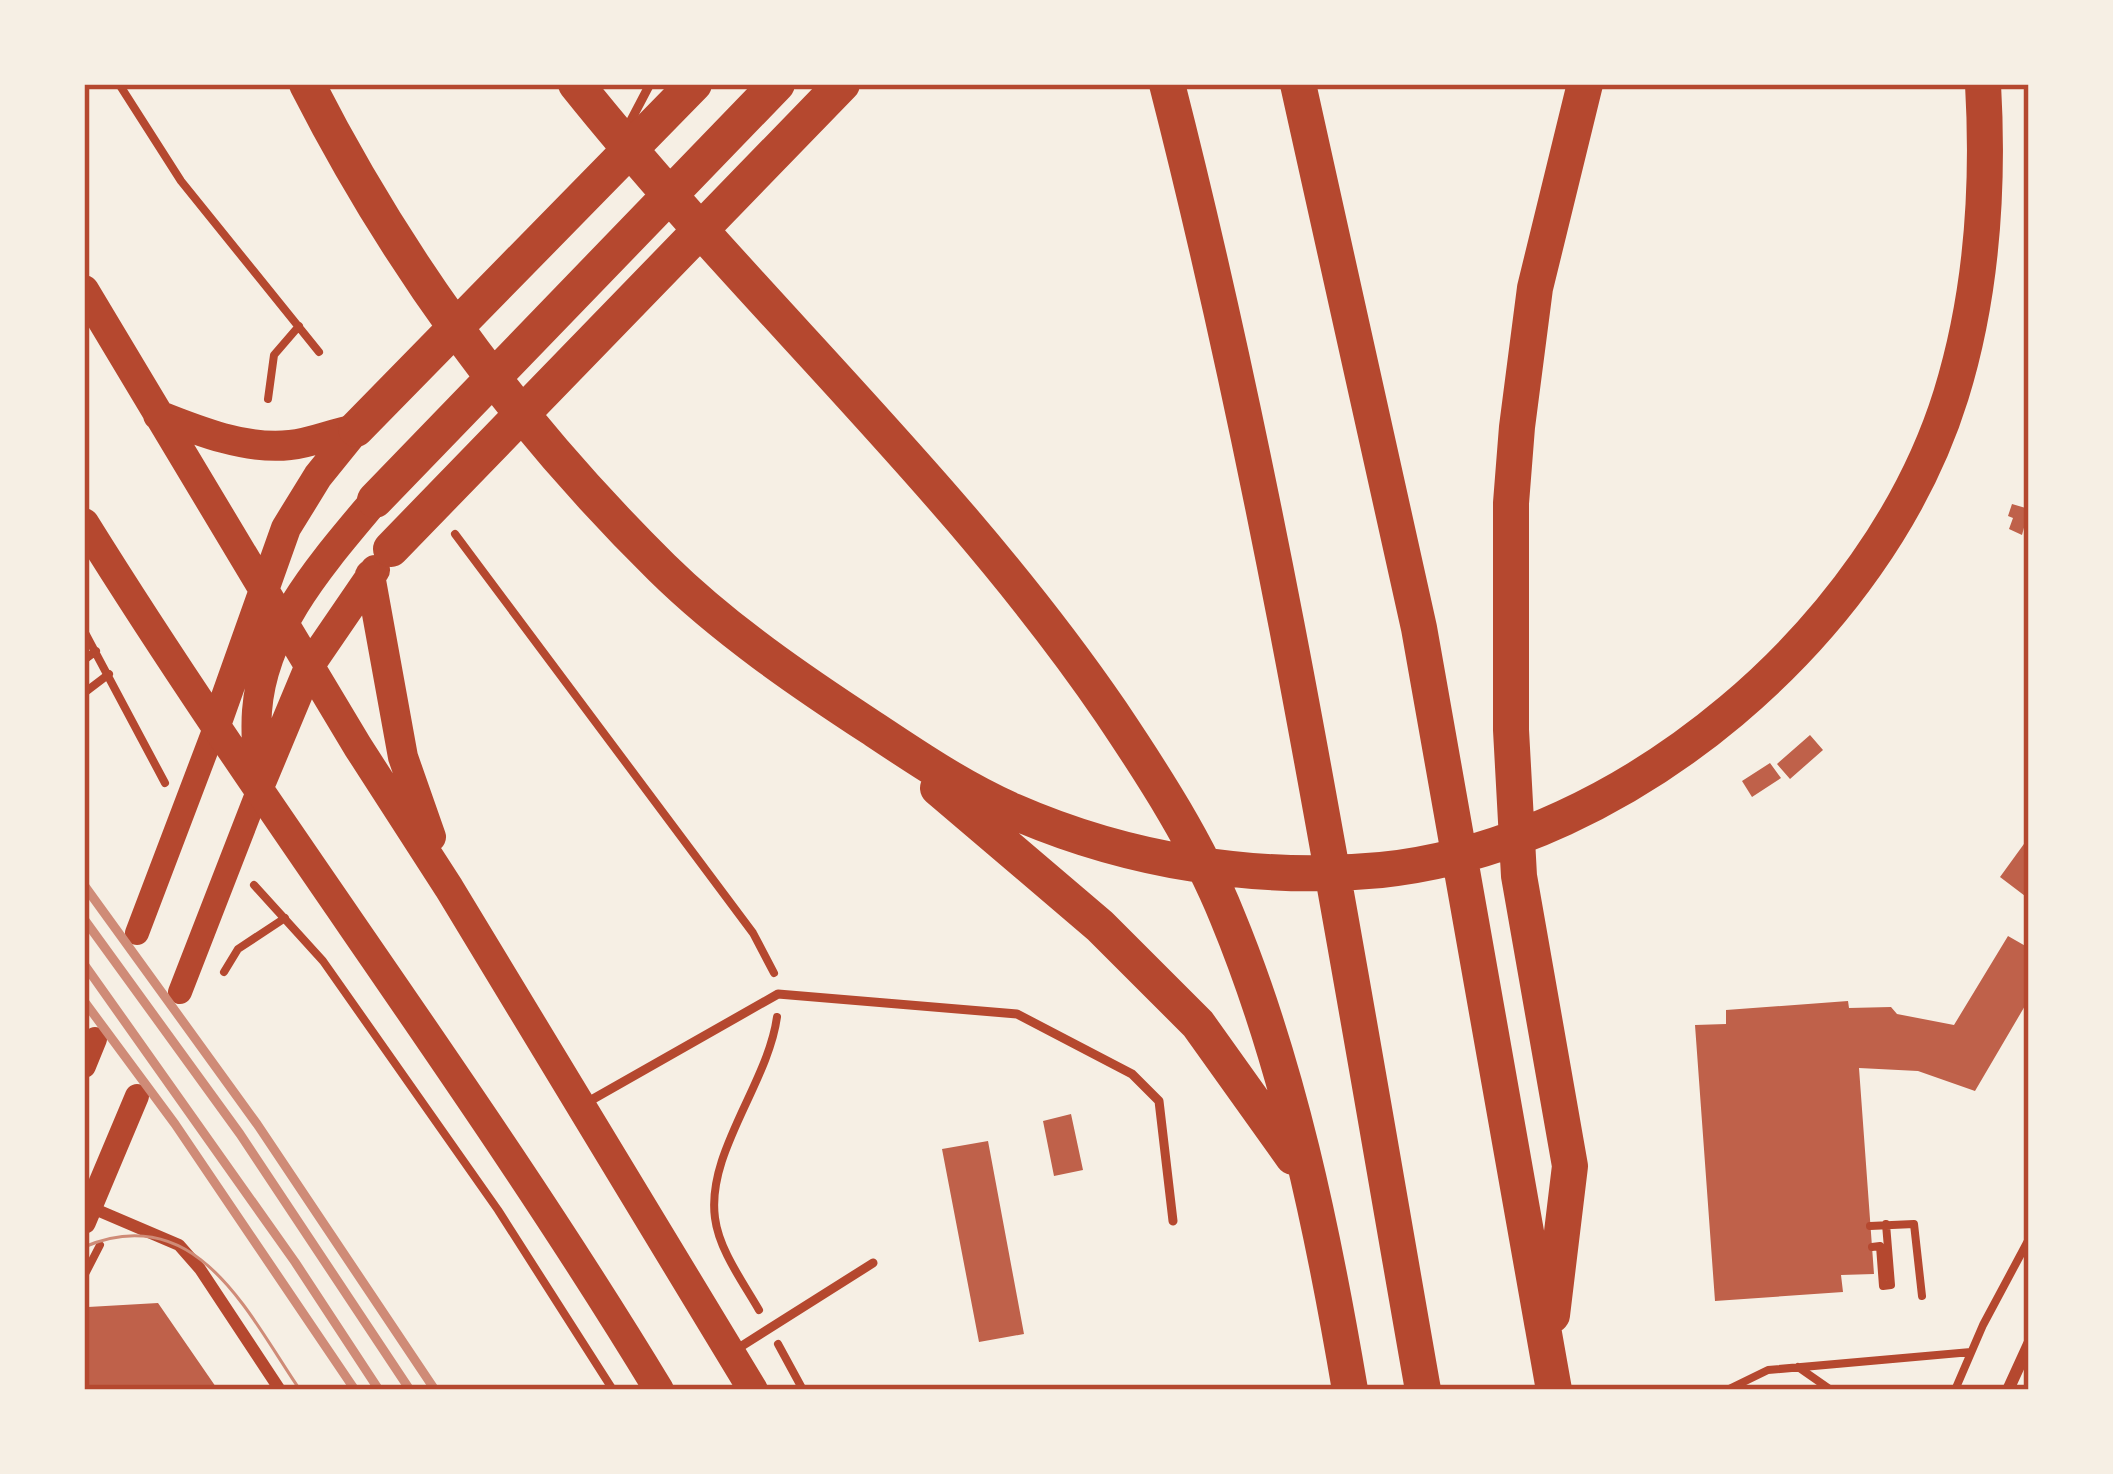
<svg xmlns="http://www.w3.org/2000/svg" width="2113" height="1474" font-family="Roboto,sans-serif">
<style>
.building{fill:#bf614a}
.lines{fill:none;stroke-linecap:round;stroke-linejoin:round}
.path{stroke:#b5482f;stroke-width:8}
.service{stroke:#b5482f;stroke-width:9}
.minor{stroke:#b5482f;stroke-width:12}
.secondary{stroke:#b5482f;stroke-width:24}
.primary{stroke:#b5482f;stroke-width:30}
.motorway{stroke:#b5482f;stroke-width:36}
.tram{stroke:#cf8b77;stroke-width:3}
.rail{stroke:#cf8b77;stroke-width:9}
.neatline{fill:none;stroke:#b5482f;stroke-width:4.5}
</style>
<rect width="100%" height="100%" fill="#f6efe4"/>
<path class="building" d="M 2012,504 L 2029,509 L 2022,535 L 2009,529 L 2013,518 L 2008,516 Z
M 1810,735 L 1823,750 L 1790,779 L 1777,764 Z
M 1770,763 L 1781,778 L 1752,797 L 1742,781 Z
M 2029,837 L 2029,899 L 2000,877 Z
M 2008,936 L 2029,948 L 2029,999 L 1975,1091 L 1918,1071 L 1859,1068 L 1874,1274 L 1841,1275 L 1843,1292 L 1715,1301 L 1695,1025 L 1726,1024 L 1726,1010 L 1848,1001 L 1849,1008 L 1891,1007 L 1897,1014 L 1954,1025 Z
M 1071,1114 L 1083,1170 L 1054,1176 L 1043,1121 Z
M 988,1141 L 1024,1334 L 979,1342 L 942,1149 Z
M 158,1303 L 218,1390 L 84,1390 L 84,1318 L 88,1307 Z"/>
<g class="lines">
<path class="path" d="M 119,84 L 181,181 L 319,352
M 268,399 L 274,355 L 299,326
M 455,534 L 753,933 L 774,973
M 84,631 L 165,783
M 84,660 L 96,651
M 84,693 L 109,674
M 254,885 L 323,961 L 498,1210 L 613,1390
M 224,972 L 238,949 L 285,918
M 1870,1226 L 1914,1224 L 1922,1296
M 1872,1247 L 1880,1246 L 1883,1286 L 1891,1285 L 1886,1224
M 84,1276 L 100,1245
M 759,1310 C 743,1282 719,1250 715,1218 C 706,1153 768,1083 777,1017
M 778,1344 L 803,1390
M 1798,1367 L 1831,1390
M 1727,1390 L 1768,1370 L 1971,1352
M 1955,1390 L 1983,1325 L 2029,1239"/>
<path class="service" d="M 628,133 L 628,126 L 650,84
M 586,1103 L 778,994 L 1017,1014 L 1132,1074 L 1159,1101 L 1173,1221
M 737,1349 L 873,1263"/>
<path class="minor" d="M 90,1207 L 179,1245 L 200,1269 L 280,1390
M 2008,1390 L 2029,1344"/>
<path class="secondary" d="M 137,933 L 216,725
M 180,992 L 260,786
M 84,1066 L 95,1039
M 84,1222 L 137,1096"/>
<path class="primary" d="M 84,290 L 358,747 L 449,888 L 753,1390
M 158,415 C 198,431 246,450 290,445 C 312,443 333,433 356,429
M 84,523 C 267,817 479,1093 659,1390
M 370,575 L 403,757 L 431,837
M 216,725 L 286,528 L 318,476 L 356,429
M 262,780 L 310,665 L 375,570
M 260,786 C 258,761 255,736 257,711 C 263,628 324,561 375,500"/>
<path class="motorway" d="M 307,84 C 398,263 519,427 662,568 C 724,629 800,681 872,728 C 917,758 963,789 1013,811 C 1127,861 1257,882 1381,870 C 1628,844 1878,630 1951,395 C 1982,295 1989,188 1983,84
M 576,84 C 748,299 955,484 1111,712 C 1154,776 1198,844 1227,916 C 1289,1066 1323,1231 1350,1390
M 1167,84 C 1277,514 1346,954 1423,1390
M 1298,84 L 1419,628 L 1554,1390
M 356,429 L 694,84
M 375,500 L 777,84
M 391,549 L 842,84
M 938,788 L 1100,926 L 1198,1024 L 1293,1157
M 1552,1315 L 1570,1166 L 1519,876 L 1511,730 L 1511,503 L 1517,427 L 1535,288 L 1585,84"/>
<path class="tram" d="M 84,1247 C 197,1199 248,1314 300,1390"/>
<path class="rail" d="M 84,885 L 257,1124 L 435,1390
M 84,919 L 240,1134 L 410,1390
M 84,964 L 295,1262 L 379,1390
M 84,1001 L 175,1124 L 355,1390"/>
</g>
<rect width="2113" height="1474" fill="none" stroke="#f6efe4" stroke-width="174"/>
<rect x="87" y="87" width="1939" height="1300" class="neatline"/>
</svg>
